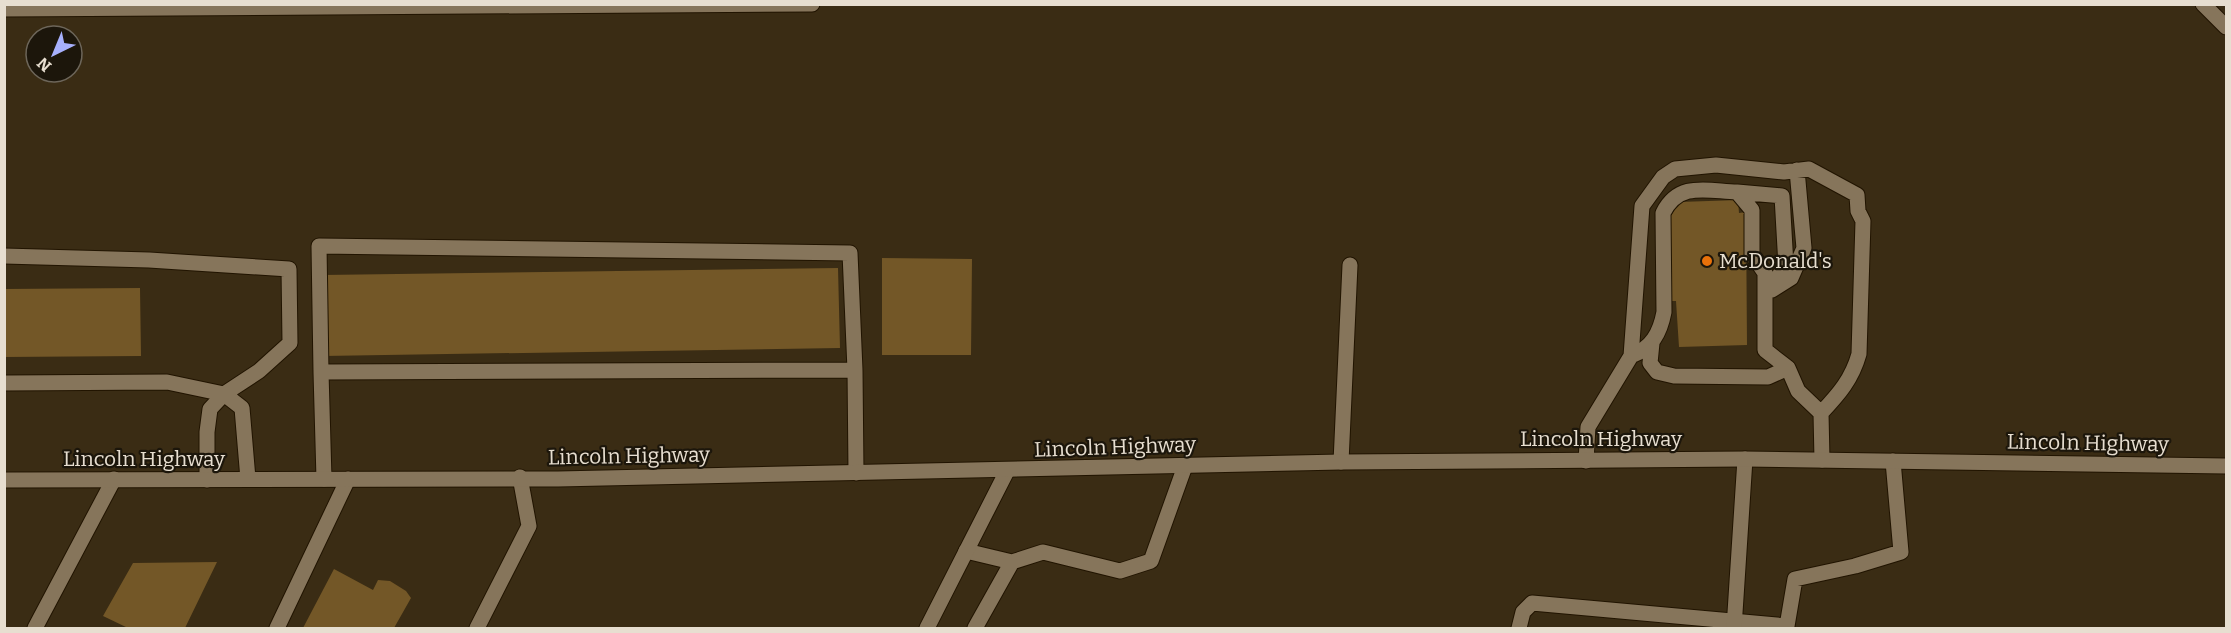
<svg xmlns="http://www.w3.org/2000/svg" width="2231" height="633" font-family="Bitter,serif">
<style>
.building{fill:#735727}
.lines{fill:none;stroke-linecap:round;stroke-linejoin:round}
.lane-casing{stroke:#211400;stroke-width:17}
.street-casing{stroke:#211400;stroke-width:17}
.secondary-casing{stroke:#211400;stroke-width:17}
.lane{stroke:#86755b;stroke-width:15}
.street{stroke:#86755b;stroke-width:15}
.secondary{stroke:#86755b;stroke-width:15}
.food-dot{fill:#e8710a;stroke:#1c160b;stroke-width:2}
.labels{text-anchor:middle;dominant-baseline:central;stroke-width:4.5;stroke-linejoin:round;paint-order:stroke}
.poi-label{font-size:21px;fill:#e7ded0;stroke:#1c160b;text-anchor:start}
.street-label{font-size:21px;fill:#e7ded0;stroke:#1c160b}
</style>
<rect width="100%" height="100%" fill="#3a2c14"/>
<path class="building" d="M 1738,200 L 1739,213 L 1746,212 L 1747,345 L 1679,347 L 1676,301 L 1668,301 L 1668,221 L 1679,202 Z
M 882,258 L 972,259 L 971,355 L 882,355 Z
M 838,268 L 840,348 L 323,356 L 322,275 Z
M 140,288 L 141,356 L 4,357 L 4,289 Z
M 217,562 L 185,628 L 128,628 L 103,616 L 133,563 Z
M 334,569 L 373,590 L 378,580 L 390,581 L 406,591 L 411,598 L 394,628 L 303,628 Z"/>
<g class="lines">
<g class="lane-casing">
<path id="lane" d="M 1737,192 L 1782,196 L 1786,266 L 1766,293
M 4,256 L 149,260 L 289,269 L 290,343 L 259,371 L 224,394 L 210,409 L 207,432 L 207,480
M 1772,290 L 1791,278 L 1804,248 L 1797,170
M 1652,343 L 1650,363 L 1657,372 L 1674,376 L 1768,377 L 1788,368
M 1631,356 C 1652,348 1660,333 1664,312 L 1663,213 C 1679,181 1707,191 1737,192 L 1752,210 L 1752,254 L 1765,273 L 1765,350 L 1788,368 L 1798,391 L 1821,413
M 321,372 L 319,246 L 850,253 L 855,370
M 4,383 L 167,382 L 224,394 L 242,408 L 248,479
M 1586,461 L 1588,427 L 1631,356 L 1642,206 L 1663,177 L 1675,169 L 1716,165 L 1784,172 L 1809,169 L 1857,195 L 1858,211 L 1863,221 L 1859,354 C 1852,379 1839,394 1821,413 L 1822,460
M 1341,462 L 1350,265
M 324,479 L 321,372 L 855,370 L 856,473
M 966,551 L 1012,562
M 277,628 L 348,479
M 975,628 L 1012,562 L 1043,552 L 1120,571 L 1151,561 L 1185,466
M 1519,628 L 1523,612 L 1532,603 L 1787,626 L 1795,579 L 1855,566 L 1901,552 L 1893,461"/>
</g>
<g class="street-casing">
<path id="street" d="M 2203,4 L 2226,27
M 4,9 L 812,4
M 35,628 L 114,479
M 477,628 L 529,526 L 520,477
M 927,628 L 1007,471
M 1734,628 L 1745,459"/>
</g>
<g class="secondary-casing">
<path id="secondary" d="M 4,480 L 558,479 L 1341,462 L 1745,459 L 2226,466"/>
</g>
<use href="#lane" class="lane"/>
<use href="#street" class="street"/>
<use href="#secondary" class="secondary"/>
</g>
<circle class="food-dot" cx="1707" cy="261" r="6"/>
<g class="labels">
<g class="poi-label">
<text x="1719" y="261">McDonald's</text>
</g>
<g class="street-label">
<text x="1601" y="439">Lincoln Highway</text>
<text transform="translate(2088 443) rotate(1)">Lincoln Highway</text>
<text transform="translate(1115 447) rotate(-2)">Lincoln Highway</text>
<text transform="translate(629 456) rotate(-1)">Lincoln Highway</text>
<text x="144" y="459">Lincoln Highway</text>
</g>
</g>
<rect width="2231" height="633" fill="none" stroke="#e7ded0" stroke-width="12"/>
<g transform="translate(54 54) rotate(223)"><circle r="28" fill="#1c160b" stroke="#6d665a" stroke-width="1.5"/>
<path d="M0-4.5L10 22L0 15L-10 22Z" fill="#a7b0fc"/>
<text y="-9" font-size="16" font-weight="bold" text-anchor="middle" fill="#e7ded0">N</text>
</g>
</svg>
